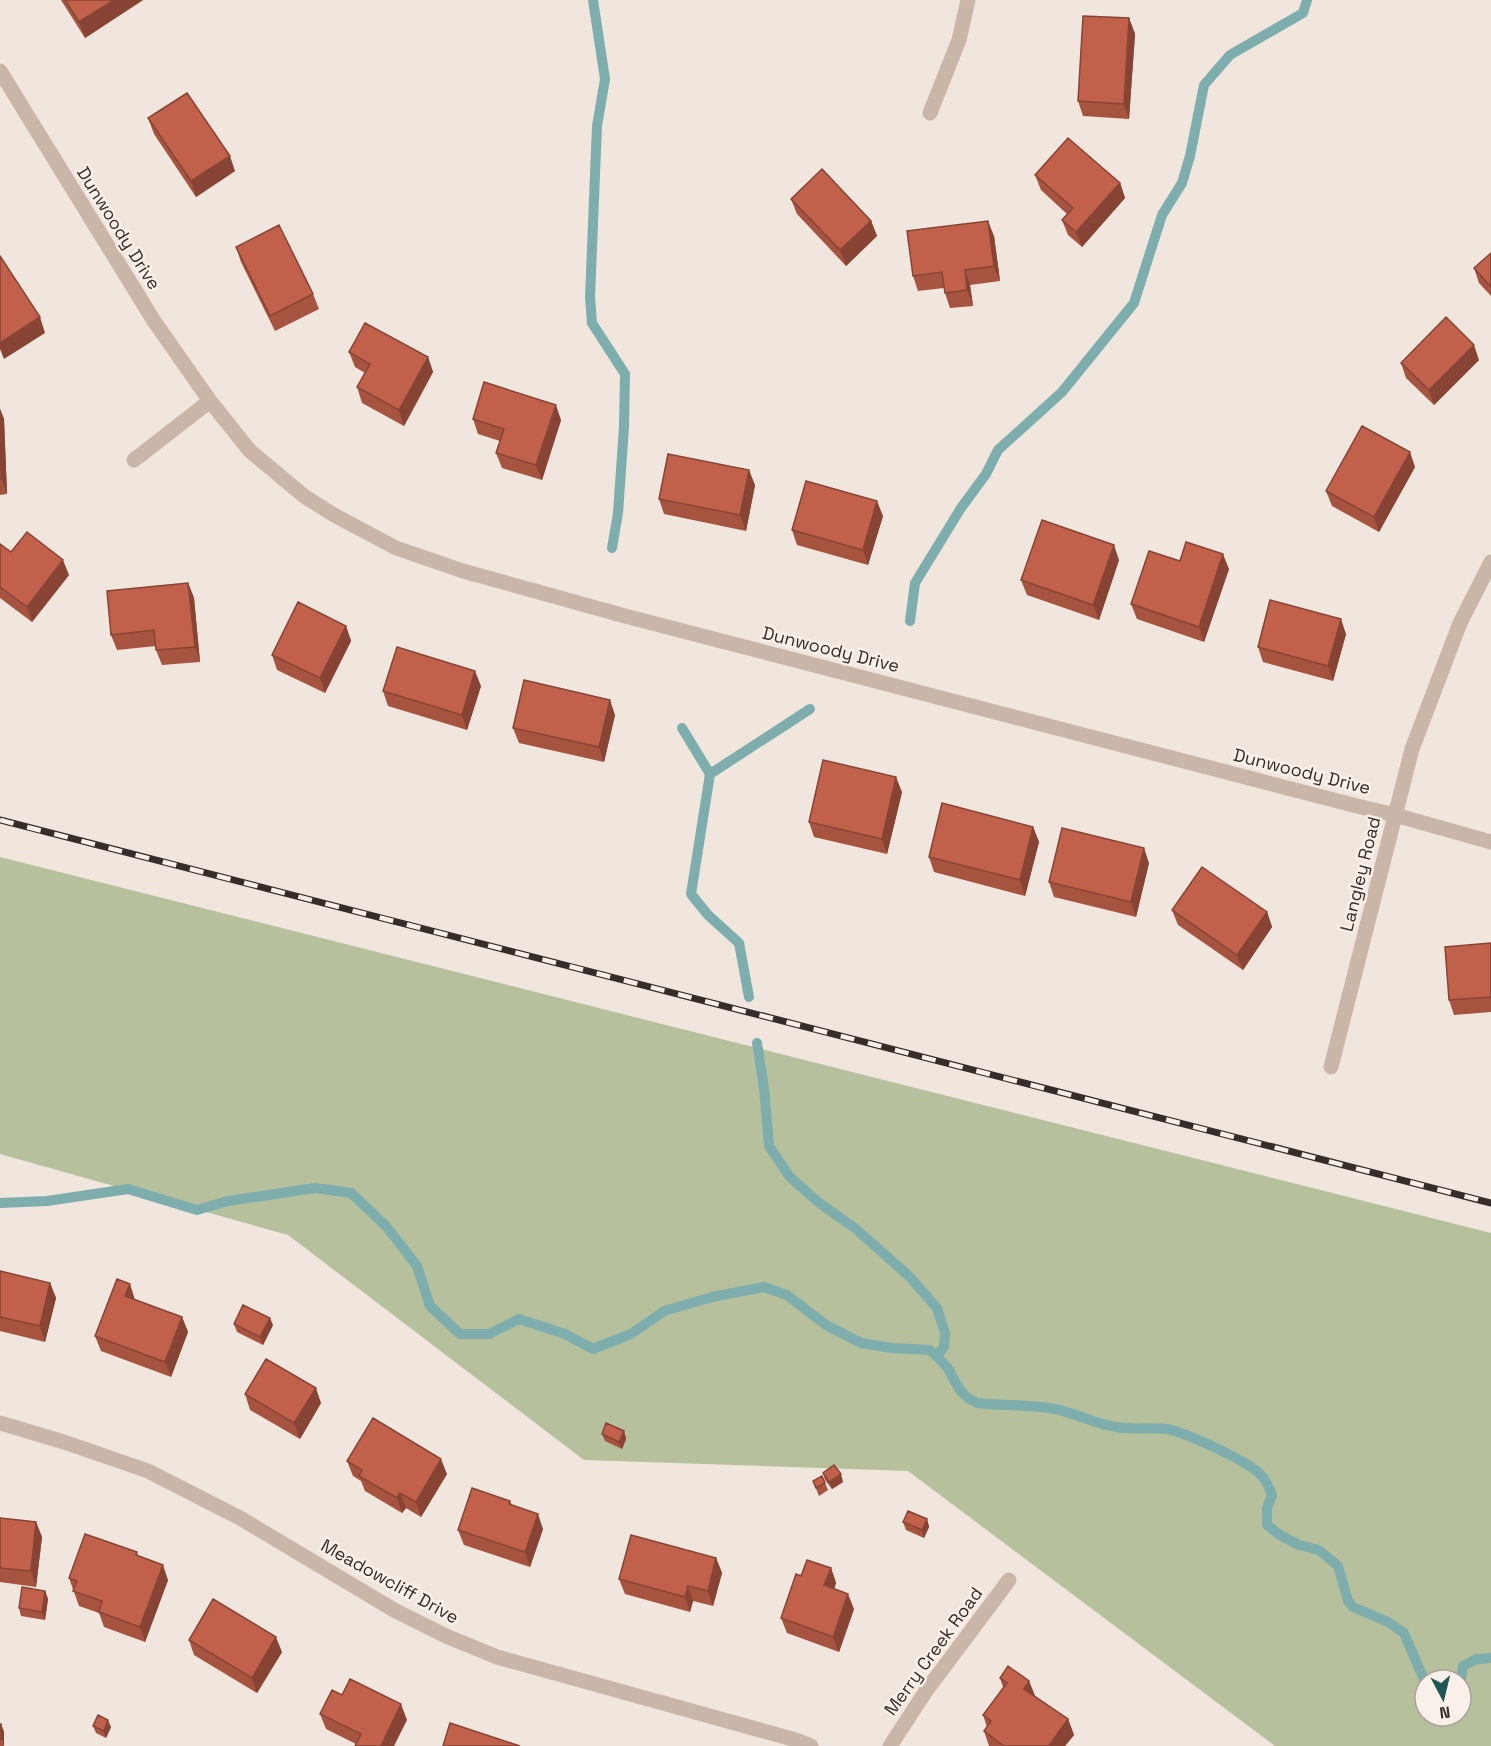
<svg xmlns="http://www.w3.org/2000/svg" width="1491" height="1746" font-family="'Space Grotesk',sans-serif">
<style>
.green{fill:#b6c09d;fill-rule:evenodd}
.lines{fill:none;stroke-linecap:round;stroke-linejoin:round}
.stream{stroke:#7dadad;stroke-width:10}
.minor{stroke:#c9b6a9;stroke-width:15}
.rail-casing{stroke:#362c29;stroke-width:7}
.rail{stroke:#f9f1e9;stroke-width:4.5;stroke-dasharray:14;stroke-linecap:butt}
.wall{fill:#a65340}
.shaded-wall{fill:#874434}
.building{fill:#c1614b;stroke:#874434;stroke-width:1.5}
.labels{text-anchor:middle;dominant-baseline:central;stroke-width:5;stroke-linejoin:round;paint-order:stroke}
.street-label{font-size:18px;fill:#362c29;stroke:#f9f1e9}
</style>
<rect width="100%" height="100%" fill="#f1e6dd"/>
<path class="green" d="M 0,857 L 1491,1233 L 1491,1746 L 1275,1746 L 908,1471 L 584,1460 L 288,1235 L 0,1154 ZM 1425,1680 L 1461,1680 L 1461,1716 L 1425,1716 Z"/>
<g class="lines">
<path class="stream" d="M 593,0 L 605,79 L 597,126 L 590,297 L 592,323 L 625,374 L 624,427 L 618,513 L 612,548
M 910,621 L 915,583 L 961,508 L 986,474 L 998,450 L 1062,392 L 1134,303 L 1162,215 L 1182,183 L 1190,156 L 1204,85 L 1230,55 L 1303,13 L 1307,0
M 682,728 L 710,774 L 691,894 L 708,915 L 739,943 L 749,997
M 710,774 L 810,709
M 757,1043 L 764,1088 L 769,1146 L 789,1176 L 818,1202 L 856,1229 L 910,1277 L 937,1308 L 945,1333 L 944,1347 L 937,1356
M 0,1203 L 47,1201 L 128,1189 L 197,1210 L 228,1201 L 315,1188 L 351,1193 L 386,1226 L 417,1266 L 430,1306 L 460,1334 L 489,1334 L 519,1319 L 565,1334 L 593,1349 L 631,1334 L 664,1311 L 712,1297 L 764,1287 L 787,1295 L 826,1325 L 861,1343 L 892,1348 L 930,1350 C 935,1355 942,1361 947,1367 C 957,1383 958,1394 977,1403 C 1003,1406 1029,1404 1055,1409 C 1076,1413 1095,1424 1116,1427 C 1133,1430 1150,1427 1167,1429 C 1184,1432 1250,1462 1261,1475 C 1267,1481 1269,1488 1272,1495 L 1267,1508 L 1267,1525 L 1280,1535 L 1299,1545 L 1319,1550 L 1338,1566 L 1348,1601 L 1353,1607 L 1388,1622 L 1404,1633 L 1425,1682
M 1461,1680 L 1463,1666 L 1477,1659 L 1491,1658"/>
<path class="minor" d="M 0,71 L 154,321 L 210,401 L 250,451 L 304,496 L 334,515 L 396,548 L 463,571 L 625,616 L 1357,806 L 1395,815 L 1491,842
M 930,113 L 959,40 L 968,0
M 134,460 L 210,401
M 1331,1067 L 1412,749 L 1460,623 L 1491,562
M 0,1423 L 64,1442 L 148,1471 L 240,1518 L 394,1610 L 446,1636 L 497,1657 L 796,1740 L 811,1746
M 890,1746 L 926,1691 L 1009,1580"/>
<g class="rail-casing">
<path id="rail" d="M 0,820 L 1491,1203"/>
</g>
<use href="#rail" class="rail"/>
</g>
<path class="wall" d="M 61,0 L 143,0 L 85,38 Z
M 1129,18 L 1135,34 L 1129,119 L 1083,116 L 1078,101 Z
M 148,118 L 235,171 L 196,197 L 154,134 Z
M 1035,175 L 1120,183 L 1125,198 L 1082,247 L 1068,235 L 1062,220 L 1067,214 L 1041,190 Z
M 791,199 L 871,221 L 877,236 L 846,266 L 797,214 Z
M 994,236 L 1000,281 L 970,285 L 973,306 L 950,308 L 945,293 L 944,288 L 918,291 L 913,276 Z
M 236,247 L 313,294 L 319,309 L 275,331 L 241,262 Z
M 1491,253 L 1491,296 L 1479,283 L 1474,268 Z
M 349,352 L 428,357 L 433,372 L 404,426 L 362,403 L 357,387 L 365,373 L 355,367 Z
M 1479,360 L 1434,405 L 1406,378 L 1401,363 Z
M 0,409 L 4,419 L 7,494 L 0,495 Z
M 473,419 L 561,420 L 542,480 L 502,468 L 496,453 L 500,441 L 478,434 Z
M 1415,467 L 1379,532 L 1332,506 L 1326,491 Z
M 755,485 L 746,531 L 664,514 L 659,499 Z
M 883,516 L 868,565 L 797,545 L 792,530 Z
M 0,544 L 11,552 L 69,575 L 32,622 L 0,598 Z
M 1119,560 L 1099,620 L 1027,595 L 1021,580 Z
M 1180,561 L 1229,569 L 1204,642 L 1137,619 L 1131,604 Z
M 188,583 L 194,598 L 200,662 L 162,665 L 156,650 L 156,646 L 117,650 L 111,635 Z
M 346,626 L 351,641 L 325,693 L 277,670 L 272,655 Z
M 1346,634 L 1333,681 L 1263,662 L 1258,647 Z
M 481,686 L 467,730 L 388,706 L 383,691 Z
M 615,715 L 604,762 L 519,743 L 513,728 Z
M 902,792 L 887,854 L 814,837 L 809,822 Z
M 1033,827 L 1039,842 L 1025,896 L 934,872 L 929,857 Z
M 1149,863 L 1136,917 L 1054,897 L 1049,882 Z
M 1172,910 L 1267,912 L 1272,927 L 1243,970 L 1178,925 Z
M 1491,943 L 1491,1012 L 1454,1015 L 1449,1000 Z
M 0,1271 L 50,1283 L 56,1298 L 45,1342 L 0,1331 Z
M 135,1300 L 182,1317 L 188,1332 L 171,1377 L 101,1351 L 95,1336 Z
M 234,1324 L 273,1325 L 263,1345 L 237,1332 Z
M 245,1394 L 321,1403 L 300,1439 L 250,1410 Z
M 624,1431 L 626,1439 L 622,1449 L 605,1441 L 602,1434 Z
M 347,1461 L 447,1474 L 421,1517 L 406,1508 L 402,1513 L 365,1491 L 361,1481 L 353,1476 Z
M 823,1473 L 843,1482 L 832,1489 L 825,1480 Z
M 813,1481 L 825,1483 L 828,1490 L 819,1496 Z
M 510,1501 L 512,1505 L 543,1529 L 530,1567 L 464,1545 L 458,1530 Z
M 0,1518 L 36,1522 L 42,1537 L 36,1587 L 0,1582 Z
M 927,1519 L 929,1527 L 924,1538 L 906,1530 L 903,1522 Z
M 137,1552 L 138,1556 L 168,1580 L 145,1642 L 104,1627 L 99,1613 L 79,1606 L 69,1578 Z
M 716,1558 L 722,1573 L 713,1606 L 693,1601 L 690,1612 L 625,1594 L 619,1579 Z
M 831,1568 L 836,1583 L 834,1589 L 854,1609 L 839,1652 L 787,1633 L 781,1618 L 801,1576 Z
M 45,1591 L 48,1599 L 45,1620 L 21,1616 L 19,1608 Z
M 189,1640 L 282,1652 L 257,1693 L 194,1655 Z
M 1000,1678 L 1029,1681 L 1035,1696 L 1068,1719 L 1074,1735 L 1065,1746 L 989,1746 L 984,1731 L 987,1727 L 983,1715 L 1003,1687 Z
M 342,1695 L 407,1720 L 356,1744 L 326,1729 L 320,1714 Z
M 0,1724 L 1,1724 L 4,1732 L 4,1746 L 0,1746 Z
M 93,1726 L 111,1727 L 106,1738 L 96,1733 Z"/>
<path class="shaded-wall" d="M 114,0 L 143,0 L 85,38 L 79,22 Z
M 1129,18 L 1135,34 L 1129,119 L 1124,104 Z
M 230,156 L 235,171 L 196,197 L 191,181 Z
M 1120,183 L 1125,198 L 1082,247 L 1076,232 Z
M 871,221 L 877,236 L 846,266 L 840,250 Z
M 988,221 L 994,236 L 1000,281 L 994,266 Z
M 965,270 L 970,285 L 973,306 L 967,290 Z
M 40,317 L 45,333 L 4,359 L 0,349 L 0,343 Z
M 1474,345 L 1479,360 L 1434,405 L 1429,390 Z
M 428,357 L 433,372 L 404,426 L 399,410 Z
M 556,405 L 561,420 L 542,480 L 536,465 Z
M 0,409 L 4,419 L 7,494 L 2,479 L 0,442 Z
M 1410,452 L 1415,467 L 1379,532 L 1374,517 Z
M 749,470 L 755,485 L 746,531 L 740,515 Z
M 877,501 L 883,516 L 868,565 L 863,550 Z
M 1114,545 L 1119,560 L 1099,620 L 1093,605 Z
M 1223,554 L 1229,569 L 1204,642 L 1199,627 Z
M 63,560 L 69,575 L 32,622 L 27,607 Z
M 188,583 L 194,598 L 200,662 L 195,647 Z
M 1341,619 L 1346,634 L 1333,681 L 1328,666 Z
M 346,626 L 351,641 L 325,693 L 320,678 Z
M 475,671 L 481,686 L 467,730 L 462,715 Z
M 610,700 L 615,715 L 604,762 L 599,747 Z
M 896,777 L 902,792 L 887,854 L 882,839 Z
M 1033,827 L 1039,842 L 1025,896 L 1020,880 Z
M 1144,848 L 1149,863 L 1136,917 L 1131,902 Z
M 1267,912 L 1272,927 L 1243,970 L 1237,955 Z
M 50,1283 L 56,1298 L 45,1342 L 40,1326 Z
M 130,1284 L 135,1300 L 125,1296 Z
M 182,1317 L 188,1332 L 171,1377 L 165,1362 Z
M 270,1318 L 273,1325 L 263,1345 L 260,1337 Z
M 316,1388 L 321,1403 L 300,1439 L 294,1423 Z
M 624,1431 L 626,1439 L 622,1449 L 619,1442 Z
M 441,1459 L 447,1474 L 421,1517 L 416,1502 Z
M 841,1474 L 843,1482 L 832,1489 L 829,1482 Z
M 400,1493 L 406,1508 L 402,1513 L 397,1498 Z
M 538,1514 L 543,1529 L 530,1567 L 525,1552 Z
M 927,1519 L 929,1527 L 924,1538 L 922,1530 Z
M 36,1522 L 42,1537 L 36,1587 L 31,1571 Z
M 716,1558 L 722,1573 L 713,1606 L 708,1591 Z
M 163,1565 L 168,1580 L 145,1642 L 140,1627 Z
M 831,1568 L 836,1583 L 830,1601 L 824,1585 Z
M 688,1586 L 693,1601 L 690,1612 L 685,1597 Z
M 45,1591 L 48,1599 L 45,1620 L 42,1612 Z
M 848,1594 L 854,1609 L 839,1652 L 833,1637 Z
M 276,1637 L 282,1652 L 257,1693 L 252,1678 Z
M 1029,1681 L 1035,1696 L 1024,1689 Z
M 401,1704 L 407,1720 L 394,1746 L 381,1746 Z
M 1068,1719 L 1074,1735 L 1065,1746 L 1049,1746 Z
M 108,1720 L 111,1727 L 106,1738 L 104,1731 Z
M 1,1724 L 4,1732 L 4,1746 L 2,1739 Z"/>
<path class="building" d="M 65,0 L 114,0 L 79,22 Z
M 1083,16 L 1129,18 L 1124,104 L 1078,101 Z
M 187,93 L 230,156 L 191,181 L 148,118 Z
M 1068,138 L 1120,183 L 1076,232 L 1062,220 L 1073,208 L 1035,175 Z
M 822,169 L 871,221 L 840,250 L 791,199 Z
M 988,221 L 994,266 L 965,270 L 967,290 L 945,293 L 942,272 L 913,276 L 907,231 Z
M 279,225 L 313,294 L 270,316 L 236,247 Z
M 1491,253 L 1491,287 L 1474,268 Z
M 0,256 L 40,317 L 0,343 Z
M 1446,317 L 1474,345 L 1429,390 L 1401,363 Z
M 365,323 L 428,357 L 399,410 L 357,387 L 370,364 L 349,352 Z
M 484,382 L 556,405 L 536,465 L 496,453 L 504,429 L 473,419 Z
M 1362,426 L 1410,452 L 1374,517 L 1326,491 Z
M 0,442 L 2,479 L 0,479 Z
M 668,454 L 749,470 L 740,515 L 659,499 Z
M 806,481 L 877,501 L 863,550 L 792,530 Z
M 1042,520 L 1114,545 L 1093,605 L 1021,580 Z
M 27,532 L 63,560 L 27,607 L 0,587 L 0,544 L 11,552 Z
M 1186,542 L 1223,554 L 1199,627 L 1131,604 L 1149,551 L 1180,561 Z
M 188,583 L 195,647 L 156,650 L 154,630 L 111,635 L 107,591 Z
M 1270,600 L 1341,619 L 1328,666 L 1258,647 Z
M 298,602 L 346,626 L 320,678 L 272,655 Z
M 397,647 L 475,671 L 462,715 L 383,691 Z
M 524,680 L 610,700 L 599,747 L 513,728 Z
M 823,760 L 896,777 L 882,839 L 809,822 Z
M 942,803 L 1033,827 L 1020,880 L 929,857 Z
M 1062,828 L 1144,848 L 1131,902 L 1049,882 Z
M 1202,867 L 1267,912 L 1237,955 L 1172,910 Z
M 1491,943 L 1491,997 L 1449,1000 L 1445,947 Z
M 0,1271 L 50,1283 L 40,1326 L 0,1317 Z
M 117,1279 L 130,1284 L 125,1296 L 182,1317 L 165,1362 L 95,1336 Z
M 243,1305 L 270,1318 L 260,1337 L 234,1324 Z
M 266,1359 L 316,1388 L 294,1423 L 245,1394 Z
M 373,1418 L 441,1459 L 416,1502 L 400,1493 L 397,1498 L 359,1476 L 362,1470 L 347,1461 Z
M 606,1423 L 624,1431 L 619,1442 L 602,1434 Z
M 834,1465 L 841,1474 L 829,1482 L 823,1473 Z
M 822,1476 L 825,1483 L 816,1488 L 813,1481 Z
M 472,1488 L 510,1501 L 509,1504 L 538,1514 L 525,1552 L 458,1530 Z
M 908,1511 L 927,1519 L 922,1530 L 903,1522 Z
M 0,1518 L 36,1522 L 31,1571 L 0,1568 Z
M 85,1534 L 137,1552 L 136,1555 L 163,1565 L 140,1627 L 99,1612 L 102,1601 L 73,1591 L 77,1581 L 69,1578 Z
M 631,1535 L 716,1558 L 708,1591 L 688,1586 L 685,1597 L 619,1579 Z
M 807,1560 L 831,1568 L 824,1585 L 848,1594 L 833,1637 L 781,1618 L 796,1574 L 801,1576 Z
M 22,1587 L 45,1591 L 42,1612 L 19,1608 Z
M 213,1599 L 276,1637 L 252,1678 L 189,1640 Z
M 1008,1666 L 1029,1681 L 1024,1689 L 1068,1719 L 1049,1746 L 1004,1746 L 984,1731 L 991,1721 L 983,1715 L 1007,1683 L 1000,1678 Z
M 350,1679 L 401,1704 L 381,1746 L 355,1746 L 361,1734 L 320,1714 L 332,1690 L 342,1695 Z
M 98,1715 L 108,1720 L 104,1731 L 93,1726 Z
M 450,1723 L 520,1746 L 443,1746 Z
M 0,1724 L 1,1724 L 2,1739 L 0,1739 Z"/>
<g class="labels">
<g class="street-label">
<text transform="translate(119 228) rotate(58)">Dunwoody Drive</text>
<text transform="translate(831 649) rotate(14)">Dunwoody Drive</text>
<text transform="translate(1302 771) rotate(14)">Dunwoody Drive</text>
<text transform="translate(1360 874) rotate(-76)">Langley Road</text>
<text transform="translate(390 1581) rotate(29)">Meadowcliff Drive</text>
<text transform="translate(933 1651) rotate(-54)">Merry Creek Road</text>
</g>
</g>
<g transform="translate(1443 1698) rotate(173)"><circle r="28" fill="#f9f1e9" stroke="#aba29c" stroke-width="1.5"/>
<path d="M0-4.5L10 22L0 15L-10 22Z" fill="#205556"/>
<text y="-9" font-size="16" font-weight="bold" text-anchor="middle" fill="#362c29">N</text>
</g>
</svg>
